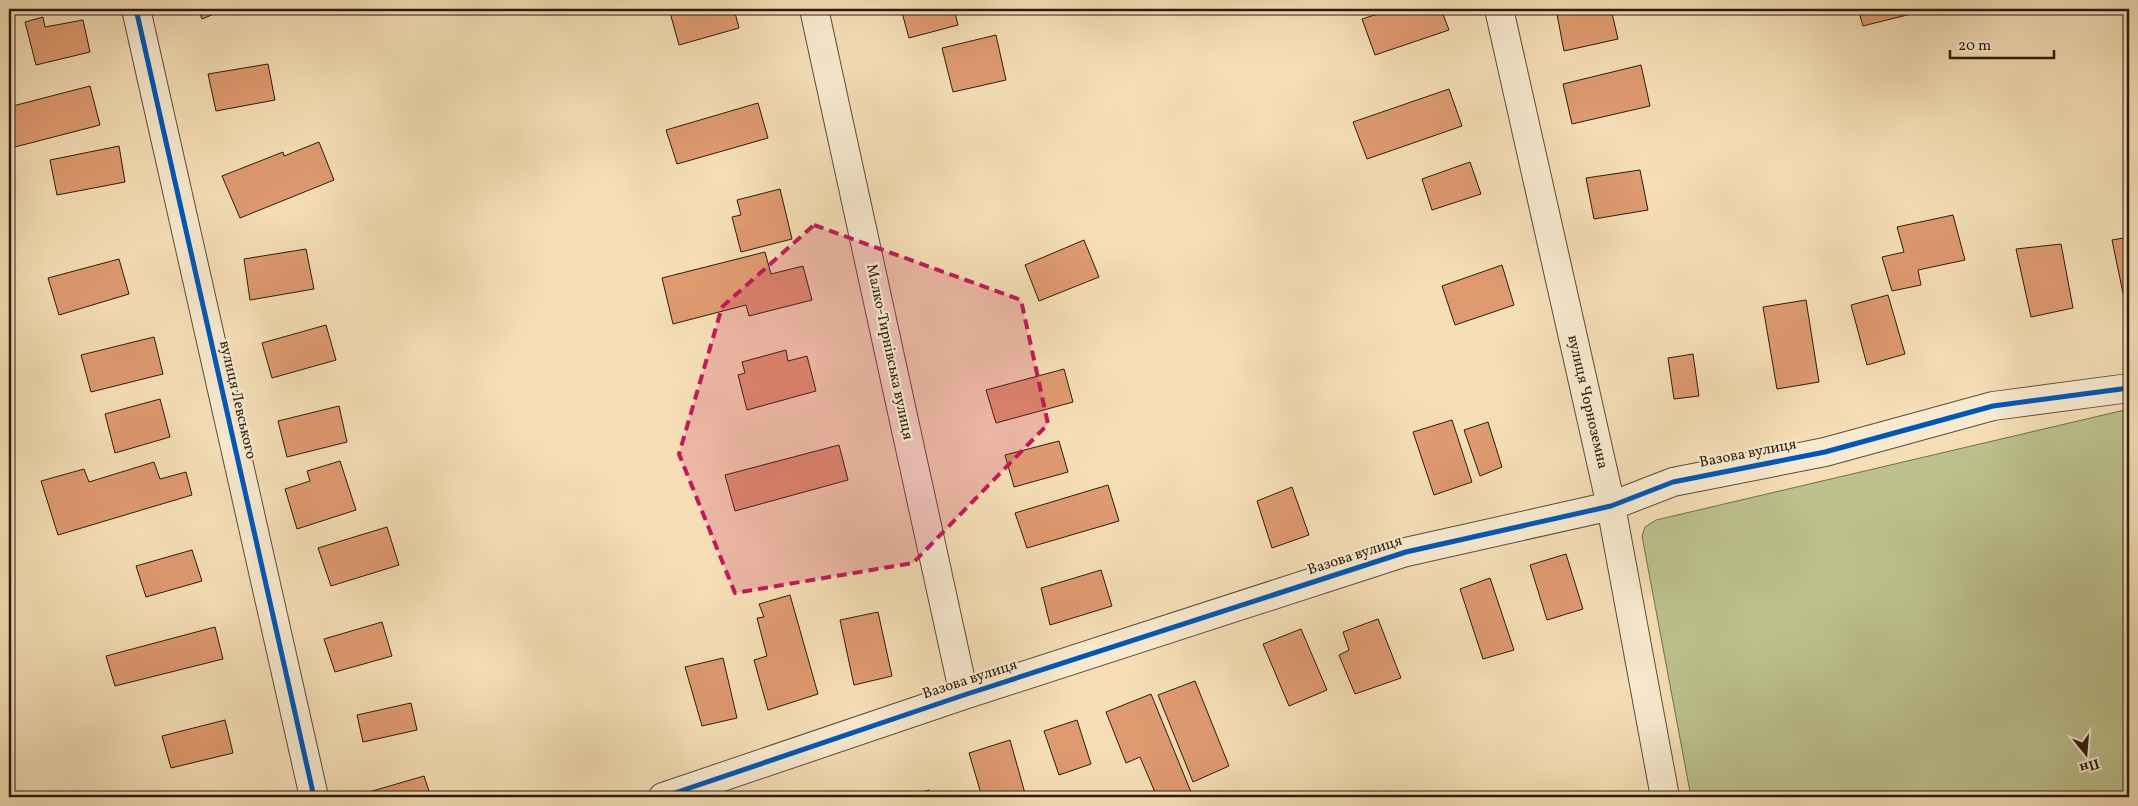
<svg xmlns="http://www.w3.org/2000/svg" width="2138" height="806" font-family="Vollkorn,serif">
<style>
.green{fill:#bcc18d;stroke:#746e4d}
.building{fill:#df9a70;stroke:#2c1b0d}
.lines{fill:none;stroke-linecap:round;stroke-linejoin:round}
.minor-casing{stroke:#5e4c37;stroke-width:30}
.minor{stroke:#f8ead0;stroke-width:28}
.cycleway-casing{stroke:#f8ead0;stroke-width:8}
.cycleway{stroke:#0057b8;stroke-width:5}
.marked{fill:#c2185b;fill-opacity:0.2;stroke:#c2185b;stroke-width:4;stroke-dasharray:10 6;stroke-linejoin:round}
.labels{text-anchor:middle;dominant-baseline:central;stroke-width:4.5;stroke-linejoin:round;paint-order:stroke}
.street-label{font-size:15px;fill:#2c1b0d;stroke:#f8ead0}
</style>
<rect width="100%" height="100%" fill="#f5deb6"/>
<filter id="stains"><feTurbulence type="fractalNoise" baseFrequency=".004" numOctaves="4"/><feColorMatrix values="0 0 0 0 .2 0 0 0 0 .09 0 0 0 0 .02 0 0 0 .5 -.17"/></filter>
<radialGradient id="worn" r=".72"><stop offset=".6" stop-color="#630" stop-opacity="0"/><stop offset="1" stop-color="#630" stop-opacity=".3"/></radialGradient>
<path class="green" d="M 2129,409 L 2129,797 L 1691,797 L 1642,536 L 1645,527 L 1656,520 Z"/>
<path class="building" d="M 198,9 L 226,9 L 202,19 Z
M 669,9 L 734,9 L 739,28 L 679,45 Z
M 901,9 L 954,9 L 958,25 L 909,38 Z
M 1393,9 L 1441,9 L 1449,30 L 1375,55 L 1362,19 Z
M 1556,9 L 1611,9 L 1618,39 L 1564,51 Z
M 1858,9 L 1909,9 L 1911,14 L 1863,26 Z
M 43,17 L 45,27 L 83,20 L 90,52 L 36,65 L 25,22 Z
M 996,35 L 1006,80 L 953,92 L 942,48 Z
M 268,64 L 275,100 L 216,111 L 208,74 Z
M 1641,65 L 1650,106 L 1572,124 L 1563,84 Z
M 90,86 L 100,125 L 11,148 L 9,139 L 9,107 Z
M 1449,89 L 1462,126 L 1367,159 L 1353,122 Z
M 758,103 L 768,138 L 677,164 L 666,130 Z
M 319,142 L 334,180 L 240,218 L 222,176 L 283,152 L 284,156 Z
M 119,146 L 125,182 L 57,195 L 50,160 Z
M 1470,162 L 1481,194 L 1432,210 L 1422,179 Z
M 1640,170 L 1648,210 L 1594,219 L 1586,178 Z
M 780,189 L 792,239 L 741,252 L 732,217 L 741,215 L 737,200 Z
M 1953,215 L 1965,260 L 1918,270 L 1921,285 L 1892,291 L 1882,257 L 1904,252 L 1897,227 Z
M 2129,237 L 2129,297 L 2124,298 L 2112,240 Z
M 1084,240 L 1099,277 L 1039,301 L 1025,265 Z
M 2061,244 L 2073,308 L 2031,317 L 2016,249 Z
M 306,249 L 314,289 L 250,300 L 244,259 Z
M 765,252 L 771,274 L 803,266 L 812,300 L 749,316 L 746,305 L 673,324 L 662,278 Z
M 119,259 L 129,294 L 59,315 L 48,278 Z
M 1502,265 L 1514,305 L 1455,325 L 1442,286 Z
M 1888,295 L 1905,354 L 1867,365 L 1851,305 Z
M 1806,300 L 1819,382 L 1777,389 L 1763,307 Z
M 326,325 L 336,360 L 272,378 L 262,343 Z
M 154,337 L 163,374 L 91,392 L 81,355 Z
M 786,350 L 788,361 L 807,356 L 816,391 L 747,410 L 738,375 L 745,373 L 742,362 Z
M 1693,354 L 1699,396 L 1674,399 L 1668,358 Z
M 1064,369 L 1073,402 L 996,423 L 986,390 Z
M 160,399 L 170,437 L 115,453 L 105,414 Z
M 339,406 L 347,442 L 287,457 L 278,421 Z
M 1452,420 L 1472,482 L 1434,495 L 1413,432 Z
M 1488,422 L 1502,467 L 1480,476 L 1464,430 Z
M 1059,441 L 1068,472 L 1014,487 L 1005,455 Z
M 839,445 L 848,480 L 735,511 L 725,475 Z
M 340,461 L 356,510 L 297,529 L 285,489 L 310,481 L 307,471 Z
M 154,462 L 160,479 L 186,472 L 192,495 L 58,535 L 41,481 L 84,469 L 89,482 Z
M 1108,485 L 1119,521 L 1027,548 L 1015,513 Z
M 1292,487 L 1309,535 L 1272,548 L 1257,501 Z
M 387,527 L 399,565 L 331,586 L 318,548 Z
M 192,550 L 202,581 L 146,597 L 136,566 Z
M 1566,554 L 1583,609 L 1547,620 L 1530,565 Z
M 1101,570 L 1112,606 L 1050,625 L 1041,588 Z
M 1490,578 L 1514,650 L 1483,659 L 1460,589 Z
M 790,595 L 818,694 L 768,710 L 754,660 L 767,656 L 757,618 L 764,617 L 759,604 Z
M 878,612 L 892,676 L 854,685 L 840,620 Z
M 1378,619 L 1401,678 L 1355,694 L 1339,655 L 1349,650 L 1343,632 Z
M 382,622 L 392,656 L 335,672 L 324,639 Z
M 215,627 L 223,659 L 115,686 L 106,656 Z
M 1301,629 L 1327,690 L 1289,706 L 1263,644 Z
M 723,658 L 737,718 L 702,726 L 685,667 Z
M 1195,681 L 1229,766 L 1193,782 L 1158,695 Z
M 1151,694 L 1193,797 L 1157,797 L 1140,757 L 1126,763 L 1106,712 Z
M 411,703 L 417,730 L 363,742 L 357,715 Z
M 225,720 L 233,753 L 171,768 L 162,736 Z
M 1077,720 L 1091,764 L 1059,775 L 1044,731 Z
M 1010,740 L 1026,797 L 982,797 L 969,753 Z
M 424,776 L 431,797 L 363,797 L 362,794 Z
M 929,790 L 931,797 L 903,797 Z"/>
<g class="lines">
<g class="minor-casing">
<path id="minor" d="M 136,9 L 314,797
M 814,9 L 964,695
M 1499,9 L 1611,506 L 1665,797
M 663,797 L 964,695 L 1406,552 L 1611,506 L 1673,482 L 1825,452 L 1993,406 L 2129,388"/>
</g>
<use href="#minor" class="minor"/>
<g class="cycleway-casing">
<path id="cycleway" d="M 136,9 L 314,797
M 663,797 L 964,695 L 1406,552 L 1611,506 L 1673,482 L 1825,452 L 1993,406 L 2129,388"/>
</g>
<use href="#cycleway" class="cycleway"/>
</g>
<path class="marked" d="M 814,225 L 1021,300 L 1048,424 L 913,563 L 735,593 L 679,454 L 722,307 Z"/>
<g class="labels">
<g class="street-label">
<text transform="translate(889 352) rotate(78)">Малко-Тирнівська вулиця</text>
<text transform="translate(237 400) rotate(77)">вулиця Левського</text>
<text transform="translate(1587 402) rotate(77)">вулиця Чорноземна</text>
<text transform="translate(1748 454) rotate(-11)">Вазова вулиця</text>
<text transform="translate(1355 556) rotate(-18)">Вазова вулиця</text>
<text transform="translate(970 680) rotate(-18)">Вазова вулиця</text>
</g>
</g>
<rect width="2138" height="806" fill="none" stroke="#f5deb6" stroke-width="30"/>
<rect x="10" y="10" width="2118" height="786" fill="none" stroke="#2c1b0d" stroke-width="2.5"/>
<rect x="15" y="15" width="2108" height="776" fill="none" stroke="#2c1b0d"/>
<g transform="translate(2086 754) rotate(163)" stroke="#f8ead0" stroke-width="4" paint-order="stroke">
<path d="M0-4L9 19L0 12L-9 19Z" fill="#2c1b0d"/>
<text y="-8" font-size="14" font-weight="bold" text-anchor="middle" fill="#2c1b0d">Пн</text>
</g>
<path d="M1950 50v8h104v-8" fill="none" stroke="#2c1b0d" stroke-width="2.5"/>
<text x="1958" y="50" font-size="15" fill="#2c1b0d" stroke="#f8ead0" stroke-width="4" paint-order="stroke">20 m</text>
<rect width="100%" height="100%" filter="url(#stains)"/>
<rect width="100%" height="100%" fill="url(#worn)"/>
</svg>
